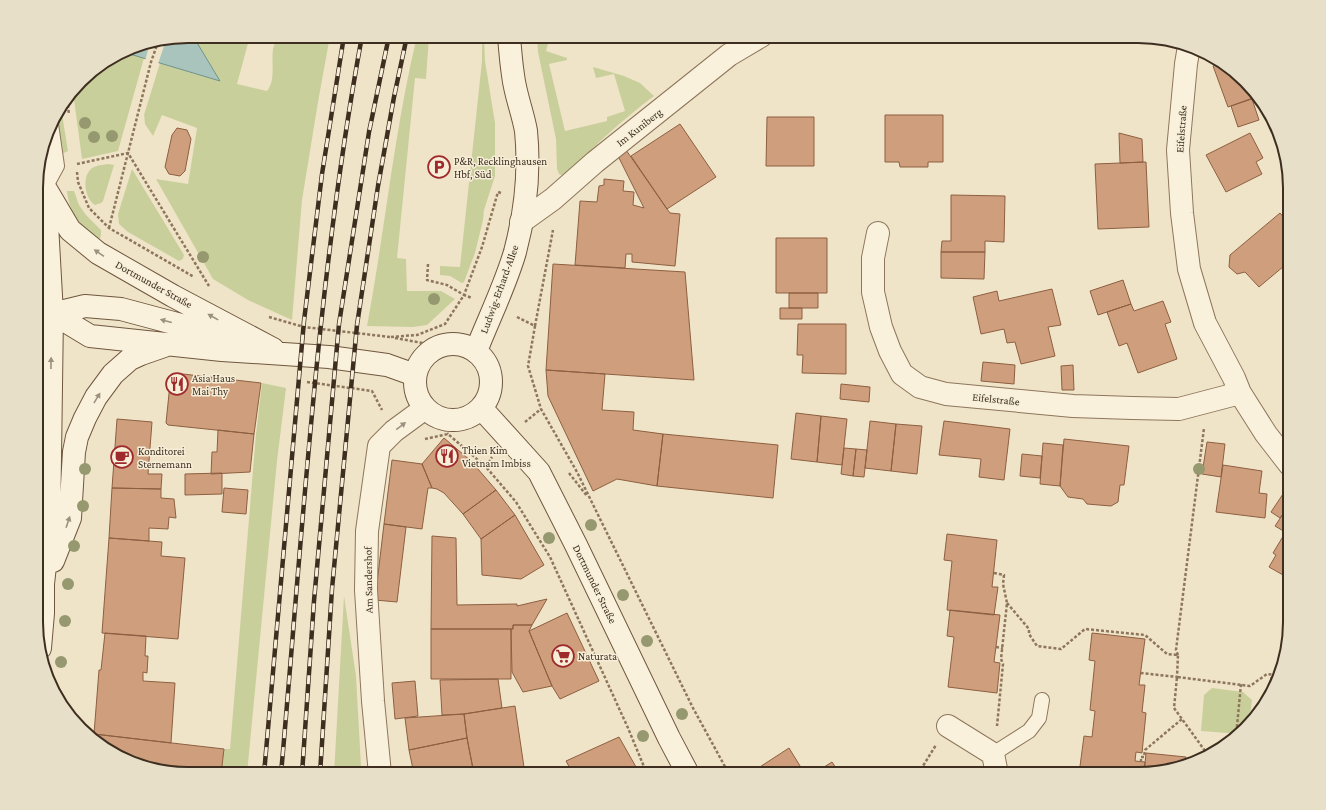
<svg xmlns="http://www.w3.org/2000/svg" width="1326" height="810" font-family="'Crimson Pro',serif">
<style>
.green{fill:#c9cf9b}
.water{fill:#a9c4bc;stroke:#6f938a}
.pier{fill:#f0e4c8}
.building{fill:#cf9f7d;stroke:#8d5f41}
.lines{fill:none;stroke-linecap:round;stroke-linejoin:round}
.service-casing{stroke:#8d765c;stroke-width:16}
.minor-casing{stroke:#8d765c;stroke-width:24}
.secondary-casing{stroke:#6f573f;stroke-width:24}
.path{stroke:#8d765c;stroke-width:2.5;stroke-dasharray:3 2;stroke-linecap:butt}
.service{stroke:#faf1dc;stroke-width:14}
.minor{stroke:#faf1dc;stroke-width:22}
.secondary{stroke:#faf1dc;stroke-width:22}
.rail-casing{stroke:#3d2e20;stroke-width:4.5}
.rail{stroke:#f7eed8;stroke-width:3;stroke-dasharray:9;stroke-linecap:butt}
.tree{fill:#96986f}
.oneway{fill:#9c907e}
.labels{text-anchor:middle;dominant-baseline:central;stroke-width:3;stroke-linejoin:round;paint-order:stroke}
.street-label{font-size:11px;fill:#3d2e20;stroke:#f7eed8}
.poi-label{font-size:11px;fill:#3d2e20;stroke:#f7eed8;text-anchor:start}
.rim{fill:none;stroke:#3d2e20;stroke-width:2}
</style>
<rect width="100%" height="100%" fill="#f0e4c8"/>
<path class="green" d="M 193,36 L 250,36 L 237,84 L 267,91 C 276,80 271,62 273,49 C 274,45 276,40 277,36 L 330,36 L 318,102 L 302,200 L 292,320 L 248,300 L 213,279 L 156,179 L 188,184 L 197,128 L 162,115 L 153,136 L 145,124 L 144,115 L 160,63 L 220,81 Z
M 417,36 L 429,36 L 426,79 L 415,78 L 397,258 L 406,259 L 407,291 L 441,291 L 455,299 L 427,325 L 413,327 L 367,326 C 385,230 394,132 417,36 Z
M 482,36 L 484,36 L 485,61 L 495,123 L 495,176 L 484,210 L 483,220 L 475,253 L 464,282 L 462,283 L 450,276 L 440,275 L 440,266 L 460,267 L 482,61 Z
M 537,36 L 550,36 L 546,51 L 567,58 L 567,60 L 549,64 L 565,131 L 607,121 L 607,117 L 625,111 L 614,74 L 596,78 L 593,67 L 624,76 L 640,83 L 654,96 C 622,120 594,146 567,174 L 563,176 L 559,174 L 557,169 L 556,139 L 538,52 Z
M 123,52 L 144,58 L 118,151 L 82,159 L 73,92 L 88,74 Z
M 61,108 L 68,151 L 64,153 L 61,152 L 56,115 Z
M 108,164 L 114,165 L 103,201 L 101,203 L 95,205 C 85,199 82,178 90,170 C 95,165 102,165 108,164 Z
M 132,169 L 184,255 L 183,259 L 179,261 L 128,232 L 119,224 L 118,214 Z
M 67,191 L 74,191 L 79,205 L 86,215 L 101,230 L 101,235 L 100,239 C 80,231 69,211 67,191 Z
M 262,383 L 286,388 L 277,461 L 247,774 L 221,774 L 224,749 L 230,749 L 256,434 Z
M 344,596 L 356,676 L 361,766 L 364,774 L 334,774 Z
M 1212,688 L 1243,692 L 1252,700 L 1249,725 L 1240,734 L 1201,731 L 1204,695 Z"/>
<path class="water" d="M 188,36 L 193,36 L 220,81 L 123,52 L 130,47 Z"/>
<path class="pier" d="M 166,40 L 158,64 L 145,61 L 150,43 Z"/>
<path class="building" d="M 1223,63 L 1246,81 L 1258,96 L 1228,107 L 1213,66 Z
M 1252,99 L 1259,120 L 1238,127 L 1231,106 Z
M 885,115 L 943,115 L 943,162 L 928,162 L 928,167 L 900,167 L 899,162 L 885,162 Z
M 767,117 L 814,117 L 814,166 L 766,166 Z
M 680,124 L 716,177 L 667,209 L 631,156 Z
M 177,128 L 187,130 L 191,139 L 185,171 L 180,176 L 169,174 L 165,167 L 172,135 Z
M 1119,133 L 1142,139 L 1143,162 L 1120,163 Z
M 1250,133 L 1263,158 L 1256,162 L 1262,174 L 1226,192 L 1206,155 Z
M 626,150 L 667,209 L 670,213 L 680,214 L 675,266 L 632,262 L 632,254 L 626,254 L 625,268 L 575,265 L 580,201 L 597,202 L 599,186 L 604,185 L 604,179 L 624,181 L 623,191 L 634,192 L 633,205 L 644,208 L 617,154 Z
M 1146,162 L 1149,227 L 1098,229 L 1095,164 Z
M 951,195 L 1005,196 L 1004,242 L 985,241 L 985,252 L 941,252 L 942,241 L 951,241 Z
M 1280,213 L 1290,225 L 1290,261 L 1259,287 L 1245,272 L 1237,274 L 1229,267 L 1230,255 Z
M 776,238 L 827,238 L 827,293 L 776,293 Z
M 941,252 L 985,252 L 984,279 L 941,278 Z
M 553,264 L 685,272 L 694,380 L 546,370 Z
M 1123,280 L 1131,304 L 1098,315 L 1090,291 Z
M 1052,289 L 1061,325 L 1048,327 L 1055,356 L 1021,364 L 1015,342 L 1007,343 L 1004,329 L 981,334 L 973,297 L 997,291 L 999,301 Z
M 789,293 L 818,293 L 818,308 L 789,308 Z
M 1163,301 L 1171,322 L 1165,324 L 1177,359 L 1138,373 L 1127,343 L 1119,346 L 1107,312 L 1131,304 L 1134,311 Z
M 780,308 L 802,308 L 802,319 L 780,319 Z
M 798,324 L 846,324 L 846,374 L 802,373 L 803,355 L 797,355 Z
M 983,362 L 1015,365 L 1014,384 L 981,381 Z
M 1073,365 L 1074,390 L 1062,390 L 1061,366 Z
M 546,370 L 605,374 L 602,410 L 634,412 L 633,430 L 663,434 L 657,486 L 617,479 L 593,491 L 548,396 Z
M 183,374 L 261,383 L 254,434 L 168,425 L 166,423 L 170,384 L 178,376 Z
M 841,384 L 870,387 L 869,402 L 840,399 Z
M 796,413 L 821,416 L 817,462 L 791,459 Z
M 821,416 L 847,419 L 842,465 L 817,462 Z
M 117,419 L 152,422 L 148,474 L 162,474 L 161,489 L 112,488 Z
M 870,421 L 896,424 L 891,471 L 865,468 Z
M 944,421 L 1010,429 L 1004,480 L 979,477 L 981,459 L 939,455 Z
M 896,424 L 922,426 L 917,474 L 891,471 Z
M 218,430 L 254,434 L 250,472 L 211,474 L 212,452 L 217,452 Z
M 663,434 L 778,445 L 773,498 L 657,486 Z
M 444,438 L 471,461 L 496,490 L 463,514 L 444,493 L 437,489 L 432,488 L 422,464 Z
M 1064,439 L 1129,446 L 1124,485 L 1120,485 L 1118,502 L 1111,506 L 1087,504 L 1083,499 L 1068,497 L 1060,486 Z
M 1207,442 L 1225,444 L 1221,477 L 1202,474 Z
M 1043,443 L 1063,445 L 1060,486 L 1040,484 Z
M 844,448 L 856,449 L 853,476 L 841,474 Z
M 856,449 L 867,450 L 864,477 L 853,476 Z
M 1022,454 L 1042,456 L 1040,478 L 1020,476 Z
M 392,460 L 422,464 L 432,488 L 428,488 L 422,529 L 384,524 Z
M 1223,465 L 1262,471 L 1259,493 L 1267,494 L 1265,518 L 1216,512 Z
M 222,473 L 222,494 L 185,495 L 185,474 Z
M 112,488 L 161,489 L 161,498 L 174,499 L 176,518 L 169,517 L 168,529 L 149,528 L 149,541 L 109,538 Z
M 224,488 L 248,490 L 246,514 L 222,512 Z
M 496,490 L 515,515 L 481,539 L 463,514 Z
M 1283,494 L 1290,499 L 1290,504 L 1280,518 L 1271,512 Z
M 1289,505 L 1290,529 L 1288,528 L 1285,532 L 1275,526 Z
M 515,515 L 544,565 L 521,579 L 482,575 L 481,539 Z
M 384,524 L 406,527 L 397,602 L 375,600 Z
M 1288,528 L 1290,529 L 1290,579 L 1269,567 L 1276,555 L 1273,553 Z
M 947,534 L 997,540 L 992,587 L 998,587 L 994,615 L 947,610 L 952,561 L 944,560 Z
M 432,536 L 456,538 L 457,605 L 517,604 L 517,606 L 547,599 L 532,625 L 513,625 L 513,629 L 431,629 Z
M 109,538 L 162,542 L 161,556 L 185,558 L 178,639 L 102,633 Z
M 950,610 L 1000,615 L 994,662 L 1000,663 L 997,693 L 948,687 L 954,637 L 947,636 Z
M 567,613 L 599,681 L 560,699 L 552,686 L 529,631 Z
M 513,625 L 532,625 L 529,631 L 552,686 L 523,692 L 512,672 L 511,629 L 513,629 Z
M 431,629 L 511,629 L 511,679 L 431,679 Z
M 105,633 L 146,636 L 145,656 L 148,656 L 147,673 L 143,672 L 143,681 L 175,683 L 171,743 L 94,734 L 99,670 L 101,670 Z
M 1092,633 L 1145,639 L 1139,685 L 1145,685 L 1142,712 L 1146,713 L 1142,753 L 1136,752 L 1135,761 L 1145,762 L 1144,774 L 1079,774 L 1084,736 L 1092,737 L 1095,711 L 1090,710 L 1095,661 L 1089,660 Z
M 1271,677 L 1276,677 L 1269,699 Z
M 498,679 L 502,708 L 464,714 L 442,715 L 440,680 Z
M 415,681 L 418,716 L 395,719 L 392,683 Z
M 515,706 L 525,774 L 474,774 L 467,738 L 464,714 Z
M 464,714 L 467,738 L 409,750 L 405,718 Z
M 94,734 L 224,749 L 221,774 L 188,774 L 148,769 L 112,754 L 94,737 Z
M 619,737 L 640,774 L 573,774 L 566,761 Z
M 467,738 L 474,774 L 414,774 L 409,750 Z
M 789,748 L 805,774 L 749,774 Z
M 1146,753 L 1186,757 L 1185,762 L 1148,774 L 1144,774 Z
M 832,762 L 840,774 L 813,774 Z"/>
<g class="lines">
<g class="service-casing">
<path id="service" d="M 45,188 L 57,166 L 51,124
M 37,287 L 49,308
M 993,754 L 1029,731 L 1039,718 L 1042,700"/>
</g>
<g class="minor-casing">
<path id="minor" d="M 1189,46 L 1186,64 L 1178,150 L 1182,213 L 1189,269 L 1205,323 L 1234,378 L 1240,393 L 1266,434 L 1290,465
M 521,222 L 553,199 L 595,162 L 729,55 L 761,36
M 878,233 L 873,258 L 873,292 L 881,327 L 890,351 L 902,374 L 920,387 L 946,394 L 1073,406 L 1132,408 L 1179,409 L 1240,393
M 948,726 L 993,754 L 997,774
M 380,774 L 373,701 L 366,590 L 367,531 L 379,446 L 394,431 L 424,409"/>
</g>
<g class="secondary-casing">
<path id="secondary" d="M 40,161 L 45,188 L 52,314 L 49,529 L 43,584 L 43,613 L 40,648
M 47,191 L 70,230 L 98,253 L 173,296 L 273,349
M 42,307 L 90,336 L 222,350 L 329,357 L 387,365 L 415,375
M 47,319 L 52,314 L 85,306 L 121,309 L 237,340
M415 382a38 38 0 1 1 76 0a38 38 0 1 1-76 0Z
M 476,351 C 489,318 505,286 515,252 C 525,214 530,171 526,131 C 523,113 515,94 513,75 C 511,62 510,49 509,36
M 482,409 L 539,472 L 576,545 L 669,738 L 688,774
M 53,561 L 70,518 L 74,452 L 77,437 L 85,418 L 96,397 L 113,374 L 130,359 L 141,354 L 164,346"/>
</g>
<path class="path" d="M 67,100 L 69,114
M 77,164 L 128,153 L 209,286
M 77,172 L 78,182 L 89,208 L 109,228 L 194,277
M 109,228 L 151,62 L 158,42
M 428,264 L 427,280 L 447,285 L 464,295 L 482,247 L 498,192 L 501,193
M 269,317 L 304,327 L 390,337
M 517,317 L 535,326 L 528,366 L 541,409 L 577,472 L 693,708 L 729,774
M 535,326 L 553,230
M 391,337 L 417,335 L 445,324 L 464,295 L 472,298
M 395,338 L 439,346
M 307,382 L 372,391 L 382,410
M 525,422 L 541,409
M 441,425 L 448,434
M 425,439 L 448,434 L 486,467 L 516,502 L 550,557 L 628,728 L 647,774
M 486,467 L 492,457
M 569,473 L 587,496
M 994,573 L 1004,575 L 1003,584 L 1007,603 L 1001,659 L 1003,664 L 997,726
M 1007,603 L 1029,629 L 1029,634 L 1037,646 L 1061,649 L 1085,629 L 1145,635 L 1167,654 L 1178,655 L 1177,677 L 1141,673
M 996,647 L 1003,648
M 1178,655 L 1176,650 L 1204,428
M 1236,737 L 1241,684
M 1208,755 L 1174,708 L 1177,677 L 1250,686 L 1267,674 L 1277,675
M 1209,755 L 1209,752 L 1224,741 L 1230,742
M 1141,762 L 1141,757 L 1144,757 L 1145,750 L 1182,719
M 918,774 L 936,745"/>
<use href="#service" class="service"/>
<use href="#minor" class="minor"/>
<use href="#secondary" class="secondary"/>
<g class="rail-casing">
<path id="rail" d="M 264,774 L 304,321 L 322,174 L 344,36
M 281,774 C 303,527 317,280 362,36
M 302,774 L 314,601 L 339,324 L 369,132 L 389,36
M 320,774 L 332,589 L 357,325 L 378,186 L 394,97 L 407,36"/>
</g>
<use href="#rail" class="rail"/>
</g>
<g class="tree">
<circle cx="85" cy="123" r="6"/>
<circle cx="112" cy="136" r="6"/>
<circle cx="94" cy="137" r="6"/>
<circle cx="203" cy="257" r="6"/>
<circle cx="434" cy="299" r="6"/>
<circle cx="85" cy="469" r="6"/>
<circle cx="1199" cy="469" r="6"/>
<circle cx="83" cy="506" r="6"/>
<circle cx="591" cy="525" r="6"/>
<circle cx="549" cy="538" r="6"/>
<circle cx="74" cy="546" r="6"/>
<circle cx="68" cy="584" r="6"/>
<circle cx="623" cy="595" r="6"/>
<circle cx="65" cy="621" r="6"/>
<circle cx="647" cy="641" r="6"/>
<circle cx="61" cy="662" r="6"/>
<circle cx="682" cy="714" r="6"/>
<circle cx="643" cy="736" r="6"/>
</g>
<defs><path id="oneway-solid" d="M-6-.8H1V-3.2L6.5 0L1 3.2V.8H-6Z"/></defs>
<g class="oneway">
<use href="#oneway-solid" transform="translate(99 253) rotate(-146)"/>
<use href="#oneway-solid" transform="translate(213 317) rotate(-151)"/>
<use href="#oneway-solid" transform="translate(166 321) rotate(-165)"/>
<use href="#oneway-solid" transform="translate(51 363) rotate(-89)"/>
<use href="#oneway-solid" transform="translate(97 398) rotate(-59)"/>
<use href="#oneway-solid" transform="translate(401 426) rotate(-37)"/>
<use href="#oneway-solid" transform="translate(68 522) rotate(-71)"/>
</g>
<defs>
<g id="parking-ring" transform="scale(1.15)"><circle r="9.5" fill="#f7eed8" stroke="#9e2a2b" stroke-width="1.5"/><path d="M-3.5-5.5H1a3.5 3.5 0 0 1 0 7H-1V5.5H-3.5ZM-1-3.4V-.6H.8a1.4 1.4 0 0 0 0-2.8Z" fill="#9e2a2b"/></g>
<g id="restaurant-ring" transform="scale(1.15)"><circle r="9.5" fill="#f7eed8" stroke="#9e2a2b" stroke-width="1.5"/><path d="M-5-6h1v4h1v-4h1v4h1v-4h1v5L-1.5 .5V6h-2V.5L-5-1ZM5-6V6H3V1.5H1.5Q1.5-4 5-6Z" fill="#9e2a2b"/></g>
<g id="cafe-ring" transform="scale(1.15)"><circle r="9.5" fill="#f7eed8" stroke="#9e2a2b" stroke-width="1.5"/><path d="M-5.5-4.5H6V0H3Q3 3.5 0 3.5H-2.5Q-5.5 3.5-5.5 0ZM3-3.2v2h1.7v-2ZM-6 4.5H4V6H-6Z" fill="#9e2a2b"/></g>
<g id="supermarket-ring" transform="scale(1.15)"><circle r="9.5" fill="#f7eed8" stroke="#9e2a2b" stroke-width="1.5"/><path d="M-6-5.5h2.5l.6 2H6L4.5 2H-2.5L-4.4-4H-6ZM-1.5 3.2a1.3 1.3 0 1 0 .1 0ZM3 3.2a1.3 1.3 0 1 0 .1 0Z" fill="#9e2a2b"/></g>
</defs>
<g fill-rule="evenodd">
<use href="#parking-ring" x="439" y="167"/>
<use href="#restaurant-ring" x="177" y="384"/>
<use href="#restaurant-ring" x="447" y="456"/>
<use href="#cafe-ring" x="122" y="457"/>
<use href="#supermarket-ring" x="563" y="656"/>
</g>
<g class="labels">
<g class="street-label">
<text transform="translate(639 127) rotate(-38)">Im Kuniberg</text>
<text transform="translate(1181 129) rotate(-86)">Eifelstraße</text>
<text transform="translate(154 284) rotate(29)">Dortmunder Straße</text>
<text transform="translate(499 289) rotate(-70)">Ludwig-Erhard-Allee</text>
<text transform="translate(996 399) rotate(6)">Eifelstraße</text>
<text transform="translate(368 580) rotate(-91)">Am Sandershof</text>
<text transform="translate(595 584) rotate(64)">Dortmunder Straße</text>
</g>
<g class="poi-label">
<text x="454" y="161">P&amp;R, Recklinghausen<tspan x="454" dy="13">Hbf, Süd</tspan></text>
<text x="192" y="378">Asia Haus<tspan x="192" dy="13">Mai Thy</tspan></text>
<text x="462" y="450">Thien Kim<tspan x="462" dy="13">Vietnam Imbiss</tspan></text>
<text x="138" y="451">Konditorei<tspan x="138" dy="13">Sternemann</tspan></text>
<text x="578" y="656">Naturata</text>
</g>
</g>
<path d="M0 0H1326V810H0ZM188 43H1138A145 145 0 0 1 1283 188V622A145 145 0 0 1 1138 767H188A145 145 0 0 1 43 622V188A145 145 0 0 1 188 43Z" fill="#e8dfc9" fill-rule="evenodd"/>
<path class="rim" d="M188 43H1138A145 145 0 0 1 1283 188V622A145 145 0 0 1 1138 767H188A145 145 0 0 1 43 622V188A145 145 0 0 1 188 43Z"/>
</svg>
